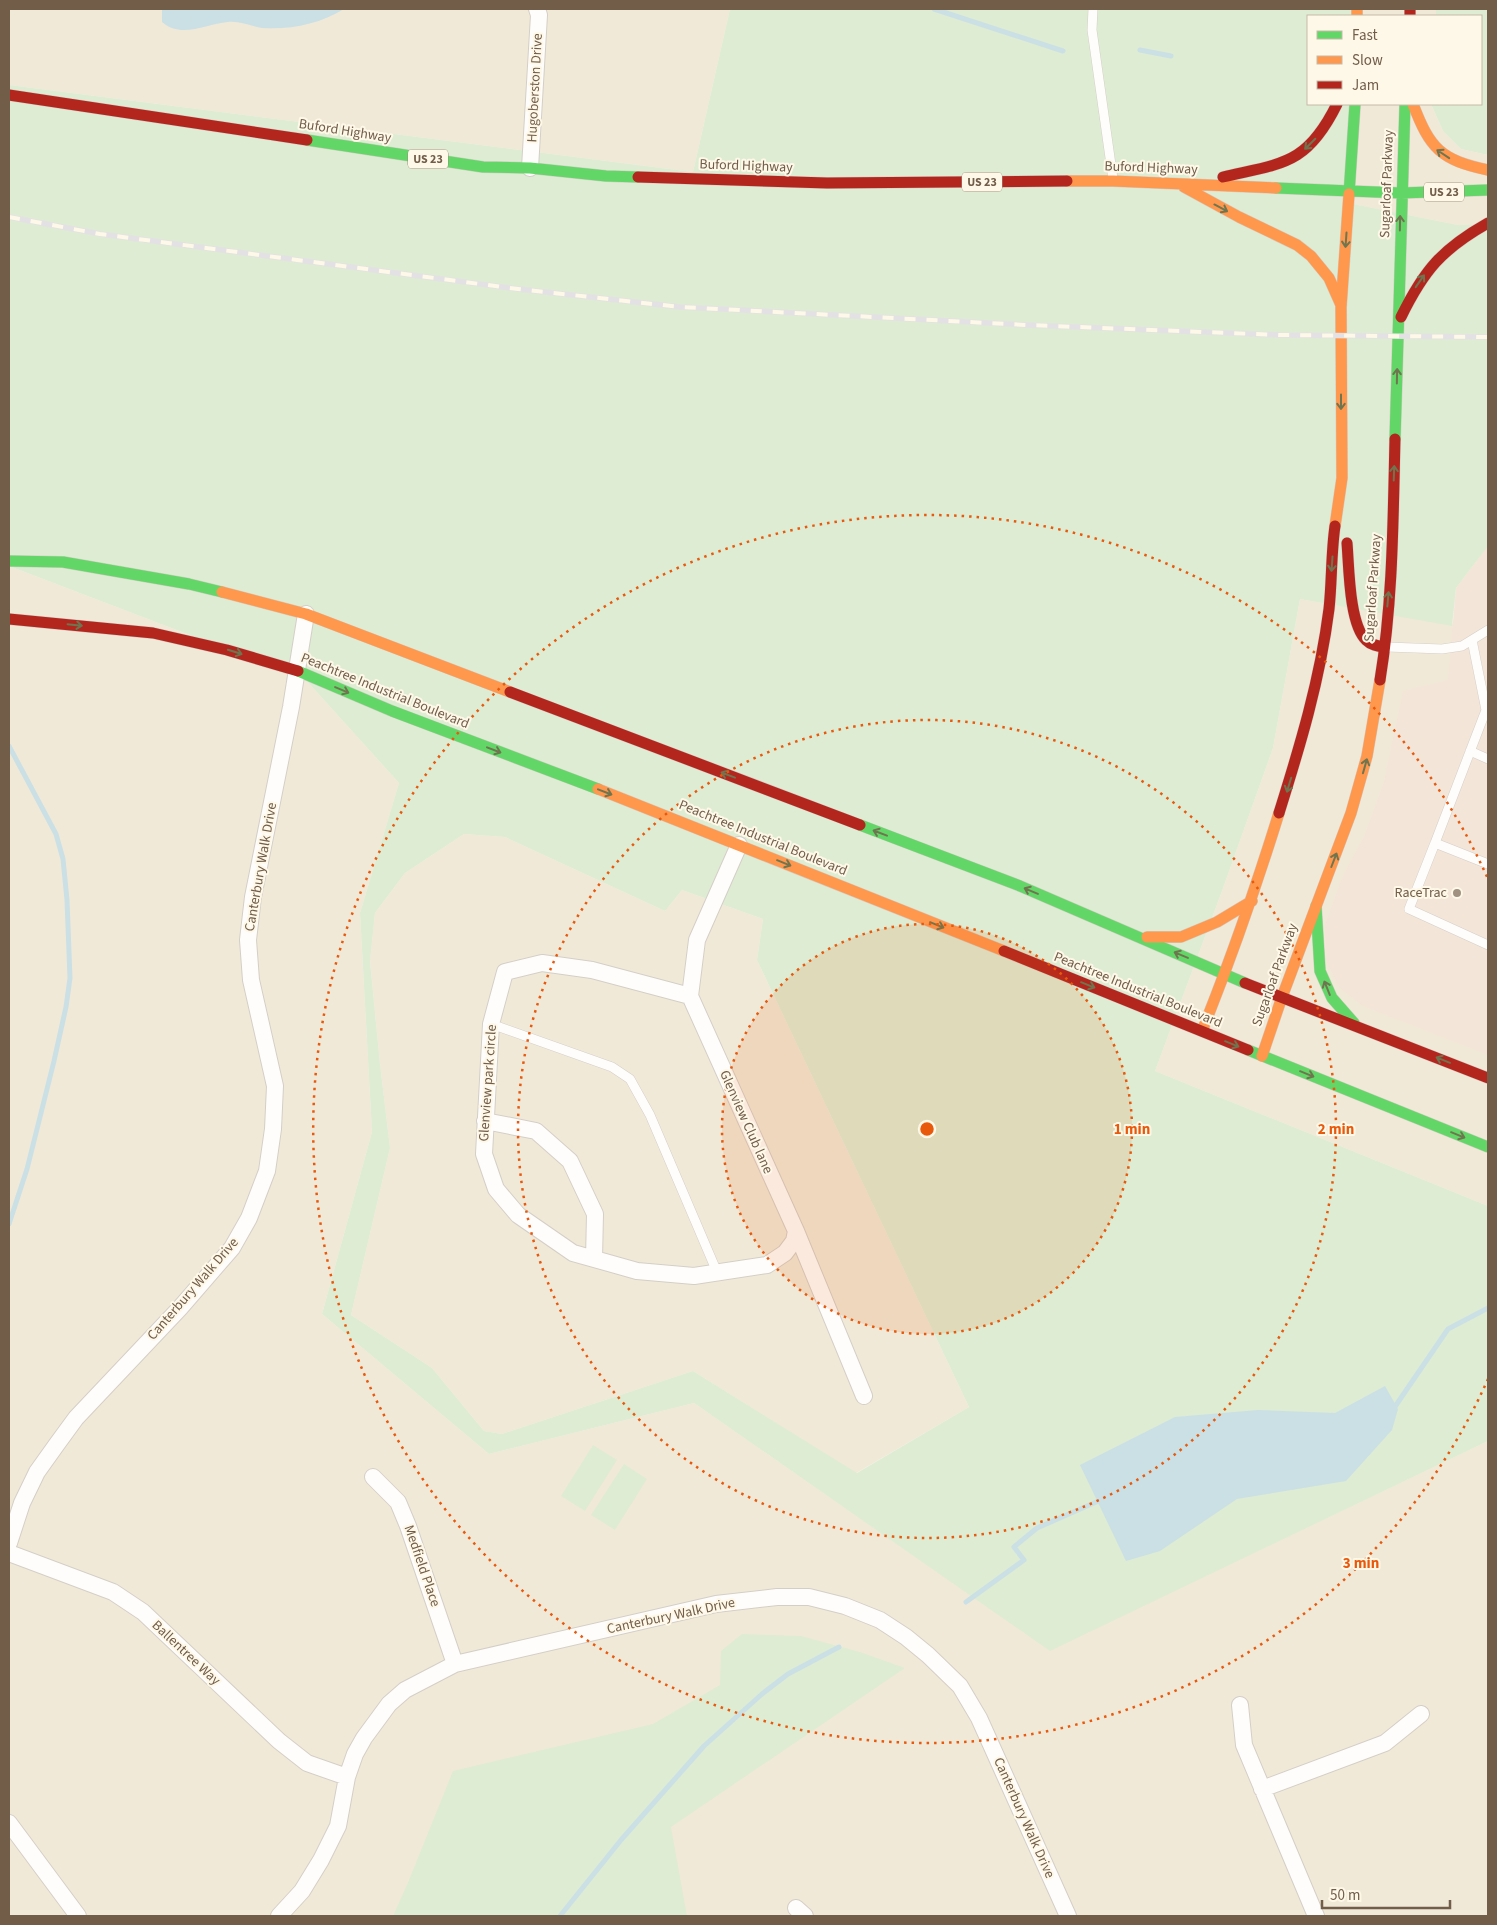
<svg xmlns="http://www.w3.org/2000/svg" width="1497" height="1925" font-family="'Source Sans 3',sans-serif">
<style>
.residential{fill:#f1e9d8}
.commercial{fill:#f3e5d8}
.green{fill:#deecd3;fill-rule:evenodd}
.water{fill:#cae0e5}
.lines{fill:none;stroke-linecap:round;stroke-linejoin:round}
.stream{stroke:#cae0e5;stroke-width:5}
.lane-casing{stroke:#d4cfc6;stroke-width:10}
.street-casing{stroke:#d4cfc6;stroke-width:18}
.fast-casing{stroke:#d4cdc5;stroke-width:12}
.slow-casing{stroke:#d4cdc5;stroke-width:12}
.jam-casing{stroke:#d4cdc5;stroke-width:12}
.lane{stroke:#fefdfc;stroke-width:9}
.street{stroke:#fefdfc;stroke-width:16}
.fast{stroke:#63d668;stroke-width:11}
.slow{stroke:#ff974d;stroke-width:11}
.jam{stroke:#b3261e;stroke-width:11}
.rail-casing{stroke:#e4e1e4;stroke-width:5.5}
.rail{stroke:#fef8e8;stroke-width:4;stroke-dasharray:11;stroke-linecap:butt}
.oneway{stroke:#6f754f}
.ring{fill:none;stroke:#e8590c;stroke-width:2.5;stroke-dasharray:2.5 5}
.poi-dot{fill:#a09181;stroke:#fef8e8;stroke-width:2}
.labels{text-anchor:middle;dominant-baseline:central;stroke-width:4;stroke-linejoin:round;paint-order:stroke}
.shield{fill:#fef8e8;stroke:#9c8c79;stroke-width:1}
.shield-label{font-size:12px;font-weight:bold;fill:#725d49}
.street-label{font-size:14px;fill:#725d49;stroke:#fef8e8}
.poi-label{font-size:14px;fill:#725d49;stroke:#fef8e8;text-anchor:end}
.centre{fill:#e8590c;stroke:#fef8e8;stroke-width:2.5}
.ring-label{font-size:15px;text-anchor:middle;font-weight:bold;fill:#e8590c;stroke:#fef8e8;stroke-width:4;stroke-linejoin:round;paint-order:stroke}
</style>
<rect width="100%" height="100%" fill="#f5f2e8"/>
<path class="residential" d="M 9,9 L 730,9 L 693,172 L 9,85 Z
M 1363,9 L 1436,9 L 1436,16 L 1363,16 Z
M 1358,104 L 1431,104 L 1443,131 L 1461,149 L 1488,155 L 1488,225 L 1458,225 L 1352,204 Z
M 1488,535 L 1488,1206 L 1155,1071 L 1222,891 L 1273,748 L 1300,599 L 1452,625 Z
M 9,566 L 305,679 L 399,783 L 360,913 L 372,1132 L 322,1314 L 489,1454 L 694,1403 L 1050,1650 L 1488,1441 L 1488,1916 L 9,1916 Z
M 464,834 L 505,837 L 665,911 L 682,890 L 763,919 L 757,960 L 969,1407 L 856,1473 L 693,1371 L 502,1434 L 484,1431 L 432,1368 L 351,1315 L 390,1148 L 380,1064 L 370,960 L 375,913 L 405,873 Z"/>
<path class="commercial" d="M 1488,546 L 1488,1055 L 1363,1006 L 1339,987 L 1326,960 L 1325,925 L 1342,878 L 1364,837 L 1384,782 L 1403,691 L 1448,680 L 1456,588 Z"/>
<path class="green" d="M 730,9 L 1363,9 L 1363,16 L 1308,16 L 1308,104 L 1358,104 L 1353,204 L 1458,225 L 1488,225 L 1488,546 L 1456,588 L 1452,626 L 1300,599 L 1273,748 L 1222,891 L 1155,1071 L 1488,1206 L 1488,1441 L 1050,1651 L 694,1403 L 489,1454 L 322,1314 L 372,1132 L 360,913 L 399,783 L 305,679 L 9,566 L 9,85 L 693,172 ZM 464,834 L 505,837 L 665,911 L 682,890 L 763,919 L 757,960 L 969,1407 L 857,1473 L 693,1371 L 502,1434 L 484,1431 L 432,1368 L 351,1315 L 390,1148 L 380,1064 L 370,961 L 375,913 L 405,873 Z
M 1436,9 L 1488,9 L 1488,155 L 1461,149 L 1443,131 L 1431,104 L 1481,104 L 1481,16 L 1436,16 Z
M 593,1445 L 617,1460 L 585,1511 L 561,1496 Z
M 624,1464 L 647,1479 L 615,1530 L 591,1515 Z
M 742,1634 L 801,1636 L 860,1652 L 905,1668 L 671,1827 L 687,1916 L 393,1916 L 409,1880 L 453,1771 L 653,1724 L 720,1685 L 721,1651 Z"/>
<path class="water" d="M 162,9 L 344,9 C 320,24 290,30 262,28 C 251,26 240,21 228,22 C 206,24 181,39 162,22 Z
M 1385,1386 L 1398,1409 L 1392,1430 L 1346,1481 L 1237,1499 L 1160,1551 L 1126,1561 L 1080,1465 L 1175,1417 L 1258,1410 L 1335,1413 Z"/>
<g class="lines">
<path class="stream" d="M 934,9 L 1063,51
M 1140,50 L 1171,56
M 9,746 L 56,834 L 63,859 L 67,900 L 70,978 L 66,1007 L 54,1061 L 27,1169 L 9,1224
M 1392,1411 L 1448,1329 L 1488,1308
M 966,1602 L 1024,1560 L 1014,1547 L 1037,1528 L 1103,1499
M 560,1916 L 621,1840 L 704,1746 L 762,1694 L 788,1674 L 839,1647"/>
<g class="lane-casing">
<path id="lane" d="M 1093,9 L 1092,30 L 1113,179
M 1472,640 L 1486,710 L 1435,843 L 1488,864
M 1387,647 L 1442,649 L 1462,646 L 1488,630
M 1470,751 L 1488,759
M 1435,843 L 1409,909 L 1488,945
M 491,1024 L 612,1067 L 630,1079 L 650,1115 L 717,1272"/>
</g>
<g class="street-casing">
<path id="street" d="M 530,168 L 539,15 L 537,9
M 739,845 L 697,940 L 690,996 L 796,1231 L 864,1396
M 690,996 L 592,970 L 542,963 L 505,972 L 491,1024 L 484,1154 L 496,1189 L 518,1215 L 573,1253 L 637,1271 L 694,1276 L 767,1265 L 785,1253 L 794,1241 L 796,1231
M 485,1121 L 536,1131 L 570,1161 L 595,1214 L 594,1259
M 373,1477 L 398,1502 L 408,1526 L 455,1664
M 9,1543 L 22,1503 L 37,1472 L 57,1444 L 76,1418 L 180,1308 L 232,1248 L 249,1218 L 267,1171 L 273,1129 L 275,1086 L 251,980 L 248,940 L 253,897 L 291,707 L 306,614
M 9,1553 L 113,1592 L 143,1612 L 279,1741 L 307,1763 L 347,1777
M 1240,1705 L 1244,1745 L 1316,1916
M 1262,1789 L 1385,1743 L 1421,1714
M 9,1823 L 78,1916
M 796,1908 L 805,1916
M 279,1916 L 302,1891 L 321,1860 L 338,1826 L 347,1777 L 355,1754 L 364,1738 L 389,1704 L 405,1690 L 455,1664 L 716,1604 L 777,1597 L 809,1597 L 845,1606 L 880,1620 L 906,1637 L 928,1655 L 960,1686 L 979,1718 L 1068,1916"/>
</g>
<g class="fast-casing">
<path id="fast" d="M 307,140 L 483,167 L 530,168 L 606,176 L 638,177
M 1276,188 L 1401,193 L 1488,190
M 1349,194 L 1355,104
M 1395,439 L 1405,104
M 9,561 L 63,562 L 189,584 L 222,592
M 298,671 L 392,711 L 598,789
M 860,825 L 1020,886 L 1245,983
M 1316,906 L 1320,971 L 1332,998 L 1354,1023
M 1248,1050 L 1488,1147"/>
</g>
<g class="slow-casing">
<path id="slow" d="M 1357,9 L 1357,16
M 1413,104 C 1430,149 1441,160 1488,170
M 1067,181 L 1113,181 L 1276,188
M 1184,187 L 1239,217 L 1297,245 L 1311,256 L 1329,278 L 1341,305
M 1335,526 L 1342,478 L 1341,307 L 1349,194
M 222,592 L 306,614 L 510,692
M 598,789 L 1004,951
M 1147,937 L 1181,937 L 1217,922 L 1252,901
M 1202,1031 C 1231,959 1256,887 1279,813
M 1262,1056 L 1282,997 L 1351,813 L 1367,756 L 1380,680"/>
</g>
<g class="jam-casing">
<path id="jam" d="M 1410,9 L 1410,16
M 9,95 L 307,140
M 638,177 L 827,183 L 1067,181
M 1223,177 C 1283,163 1307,165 1337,104
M 1401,317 C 1424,270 1442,249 1488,223
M 1347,543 C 1349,566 1349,624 1366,640 C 1371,645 1377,646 1384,647
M 9,619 L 153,633 L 227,650 L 298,671
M 1380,680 C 1393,601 1393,519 1395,439
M 510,692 L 860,825
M 1279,813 C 1300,746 1320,680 1329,609 C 1332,582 1331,553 1335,526
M 1004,951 L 1248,1050
M 1245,983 L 1488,1078"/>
</g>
<use href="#lane" class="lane"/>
<use href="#street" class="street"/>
<use href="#fast" class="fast"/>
<use href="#slow" class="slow"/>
<use href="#jam" class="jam"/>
<g class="rail-casing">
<path id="rail" d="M 9,217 L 100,234 L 518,289 L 680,307 L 1027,325 L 1280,335 L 1488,337"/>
</g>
<use href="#rail" class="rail"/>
</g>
<defs><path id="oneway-shaft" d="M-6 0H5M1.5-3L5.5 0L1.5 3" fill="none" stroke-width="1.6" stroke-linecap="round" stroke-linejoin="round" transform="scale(1.25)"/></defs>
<g class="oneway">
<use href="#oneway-shaft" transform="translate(1310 144) rotate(135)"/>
<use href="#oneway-shaft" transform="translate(1443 154) rotate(-146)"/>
<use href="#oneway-shaft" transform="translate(1221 208) rotate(28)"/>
<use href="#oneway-shaft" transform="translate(1400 223) rotate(-89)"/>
<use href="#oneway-shaft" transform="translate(1346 240) rotate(94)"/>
<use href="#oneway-shaft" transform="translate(1420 281) rotate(-55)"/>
<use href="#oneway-shaft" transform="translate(1397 376) rotate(-89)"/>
<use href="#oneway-shaft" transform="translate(1341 402) rotate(90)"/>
<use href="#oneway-shaft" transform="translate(1394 473) rotate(-88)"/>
<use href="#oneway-shaft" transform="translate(1332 564) rotate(94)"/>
<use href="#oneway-shaft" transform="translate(1388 599) rotate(-85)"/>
<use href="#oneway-shaft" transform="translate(75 625) rotate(6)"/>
<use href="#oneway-shaft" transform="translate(235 652) rotate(17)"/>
<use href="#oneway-shaft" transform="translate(342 690) rotate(23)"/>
<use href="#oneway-shaft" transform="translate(494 750) rotate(21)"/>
<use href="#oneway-shaft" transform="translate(1365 766) rotate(-74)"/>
<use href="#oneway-shaft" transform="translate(728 775) rotate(-159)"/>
<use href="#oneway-shaft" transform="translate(1289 785) rotate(107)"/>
<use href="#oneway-shaft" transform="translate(605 792) rotate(21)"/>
<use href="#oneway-shaft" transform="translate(880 833) rotate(-159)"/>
<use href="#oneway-shaft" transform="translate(1334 860) rotate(-69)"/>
<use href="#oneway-shaft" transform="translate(784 863) rotate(22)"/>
<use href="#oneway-shaft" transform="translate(1031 891) rotate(-157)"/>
<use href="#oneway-shaft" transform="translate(937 925) rotate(22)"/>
<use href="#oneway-shaft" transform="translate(1181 955) rotate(-157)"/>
<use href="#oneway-shaft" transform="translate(1088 985) rotate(22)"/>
<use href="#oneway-shaft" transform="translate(1327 988) rotate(-112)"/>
<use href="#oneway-shaft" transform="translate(1232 1044) rotate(22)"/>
<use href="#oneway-shaft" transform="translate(1443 1060) rotate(-158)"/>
<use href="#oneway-shaft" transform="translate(1307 1074) rotate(22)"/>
<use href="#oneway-shaft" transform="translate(1458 1135) rotate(22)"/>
</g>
<circle cx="927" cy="1129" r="205" fill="#e8590c" fill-opacity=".12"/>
<g class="ring">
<circle cx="927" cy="1129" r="205"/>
<circle cx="927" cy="1129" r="409"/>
<path d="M1488 1379A614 614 0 1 1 1488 879"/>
</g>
<circle class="poi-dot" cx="1457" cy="893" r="5"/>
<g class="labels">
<g class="shield">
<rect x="408" y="149.5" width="40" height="19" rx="4"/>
<rect x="962" y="172.5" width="40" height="19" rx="4"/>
<rect x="1424" y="182.5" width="40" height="19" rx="4"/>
</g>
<g class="shield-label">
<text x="428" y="159">US 23</text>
<text x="982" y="182">US 23</text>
<text x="1444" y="192">US 23</text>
</g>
<g class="street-label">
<text transform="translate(535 88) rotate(-87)">Hugoberston Drive</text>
<text transform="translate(345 131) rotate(9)">Buford Highway</text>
<text transform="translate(746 166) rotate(2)">Buford Highway</text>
<text transform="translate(1151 168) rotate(2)">Buford Highway</text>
<text transform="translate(1387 184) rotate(-88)">Sugarloaf Parkway</text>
<text transform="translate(1373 588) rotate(-86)">Sugarloaf Parkway</text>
<text transform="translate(385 691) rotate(22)">Peachtree Industrial Boulevard</text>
<text transform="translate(763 838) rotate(22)">Peachtree Industrial Boulevard</text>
<text transform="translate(261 867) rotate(-80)">Canterbury Walk Drive</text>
<text transform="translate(1275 975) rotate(-70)">Sugarloaf Parkway</text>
<text transform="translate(1138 990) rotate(22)">Peachtree Industrial Boulevard</text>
<text transform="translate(488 1083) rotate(-86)">Glenview park circle</text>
<text transform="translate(746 1122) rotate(66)">Glenview Club lane</text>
<text transform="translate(193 1289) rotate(-49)">Canterbury Walk Drive</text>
<text transform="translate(422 1566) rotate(71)">Medfield Place</text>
<text transform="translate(671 1616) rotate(-12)">Canterbury Walk Drive</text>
<text transform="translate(186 1653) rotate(43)">Ballentree Way</text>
<text transform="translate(1024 1818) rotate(66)">Canterbury Walk Drive</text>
</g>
<g class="poi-label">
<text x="1447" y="893">RaceTrac</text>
</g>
</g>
<circle cx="927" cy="1129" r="8" class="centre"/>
<g class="ring-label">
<text x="1132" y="1134">1 min</text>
<text x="1336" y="1134">2 min</text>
<text x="1361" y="1568">3 min</text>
</g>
<rect width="1497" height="1925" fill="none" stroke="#725d49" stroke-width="20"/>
<rect x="1307" y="15" width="175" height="90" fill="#fef8e8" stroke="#c6baa8"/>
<rect x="1317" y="31" width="25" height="8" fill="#63d668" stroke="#c6baa8"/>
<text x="1352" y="40" font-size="15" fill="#725d49">Fast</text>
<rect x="1317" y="56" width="25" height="8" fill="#ff974d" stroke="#c6baa8"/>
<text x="1352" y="65" font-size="15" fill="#725d49">Slow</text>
<rect x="1317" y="81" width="25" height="8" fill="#b3261e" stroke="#c6baa8"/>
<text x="1352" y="90" font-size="15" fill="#725d49">Jam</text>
<path d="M1322 1900v8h128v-8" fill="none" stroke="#725d49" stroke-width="2.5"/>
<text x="1330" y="1900" font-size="15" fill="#725d49" stroke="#fef8e8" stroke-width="4" paint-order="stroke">50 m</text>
</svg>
